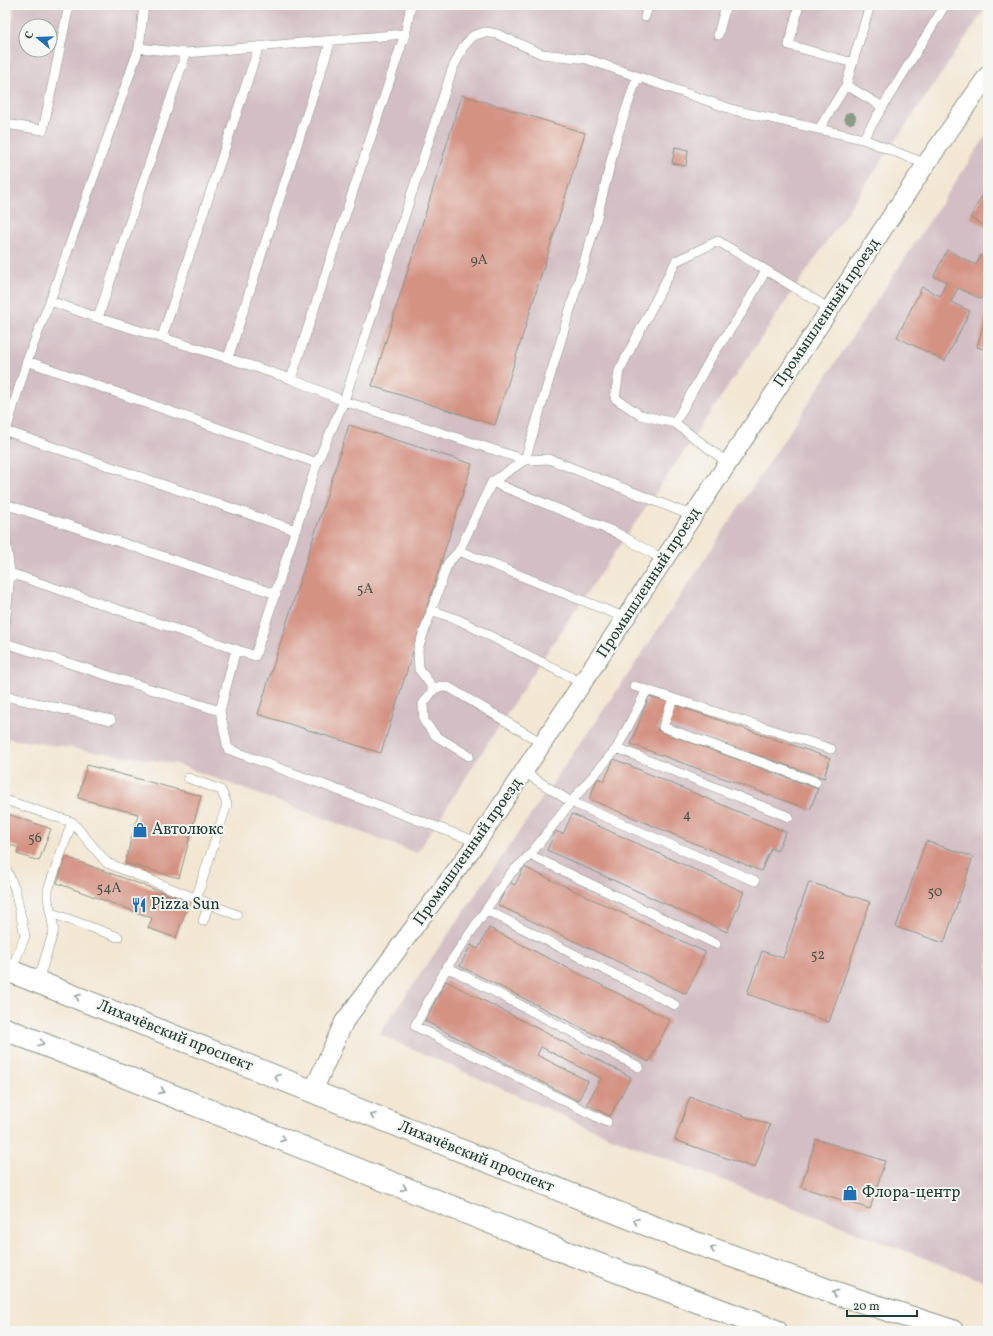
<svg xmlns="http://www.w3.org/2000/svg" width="993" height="1336" font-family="Vollkorn,serif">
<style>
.industrial{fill:#d2bec4;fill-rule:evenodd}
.building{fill:#d49283}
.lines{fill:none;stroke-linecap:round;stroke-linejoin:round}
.lane-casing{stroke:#899284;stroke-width:10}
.street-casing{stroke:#899284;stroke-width:20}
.secondary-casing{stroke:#899284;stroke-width:24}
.lane{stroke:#fff;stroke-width:9}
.street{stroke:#fff;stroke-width:18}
.secondary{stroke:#fff;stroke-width:22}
.tree{fill:#8a9b87}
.oneway{stroke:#8f9e9a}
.labels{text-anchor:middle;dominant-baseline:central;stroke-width:4;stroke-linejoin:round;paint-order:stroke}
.number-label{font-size:14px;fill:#4c5248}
.street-label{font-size:16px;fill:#1f3d34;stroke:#f6f6f2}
.poi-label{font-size:16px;fill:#1f3d34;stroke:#f6f6f2;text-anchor:start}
</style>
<rect width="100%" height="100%" fill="#f6f6f2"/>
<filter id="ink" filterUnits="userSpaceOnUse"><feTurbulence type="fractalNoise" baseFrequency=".025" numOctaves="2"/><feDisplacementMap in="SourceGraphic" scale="8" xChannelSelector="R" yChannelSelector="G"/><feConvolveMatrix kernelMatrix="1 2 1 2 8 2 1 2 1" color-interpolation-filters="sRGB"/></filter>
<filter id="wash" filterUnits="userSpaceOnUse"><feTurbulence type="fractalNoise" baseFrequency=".012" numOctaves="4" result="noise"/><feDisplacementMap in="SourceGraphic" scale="16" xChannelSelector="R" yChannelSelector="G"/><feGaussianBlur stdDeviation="0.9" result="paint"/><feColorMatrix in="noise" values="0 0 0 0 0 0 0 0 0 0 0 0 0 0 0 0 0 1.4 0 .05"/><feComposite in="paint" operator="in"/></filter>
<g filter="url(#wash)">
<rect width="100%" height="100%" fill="#f3e6d3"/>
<path class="industrial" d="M 14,5 L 988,5 L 545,655 L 417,853 L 177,764 L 5,738 L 5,122 ZM 26,26 L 50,26 L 50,50 L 26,50 Z
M 988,133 L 988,1283 L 608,1136 L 379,1034 L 629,673 Z"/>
<g id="blocks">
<path class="building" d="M 462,95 L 585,133 L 495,425 L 372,386 Z
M 675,147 L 688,150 L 686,166 L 672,163 Z
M 987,187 L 988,188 L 988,227 L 970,218 Z
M 947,250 L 976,265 L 981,255 L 988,258 L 988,285 L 981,299 L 958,288 L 951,302 L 970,311 L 945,361 L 897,337 L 922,287 L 940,296 L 947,282 L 934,276 Z
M 986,316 L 988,316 L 988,350 L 977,347 Z
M 349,425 L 472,464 L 381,753 L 258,714 Z
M 649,696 L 668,702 L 657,730 L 818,789 L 810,810 L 631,744 Z
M 675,705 L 830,758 L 824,778 L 669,725 Z
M 614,759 L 786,832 L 777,851 L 771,848 L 761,871 L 589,799 L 598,778 L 604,781 Z
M 87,765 L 201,796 L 179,878 L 125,863 L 138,814 L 78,798 Z
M 5,813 L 51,829 L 39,861 L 17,854 L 19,848 L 5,843 Z
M 572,814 L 744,892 L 727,932 L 547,850 L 556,831 L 563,834 Z
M 926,841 L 973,857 L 944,943 L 896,927 Z
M 66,857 L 189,902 L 176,938 L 148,928 L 152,918 L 57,883 Z
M 524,867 L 705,952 L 686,994 L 498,905 L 509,882 L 515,885 Z
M 809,882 L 870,902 L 829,1022 L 747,994 L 762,951 L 783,958 Z
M 489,928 L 670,1020 L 649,1062 L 460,966 L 471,945 L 478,949 Z
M 446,981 L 631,1077 L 610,1116 L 587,1104 L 601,1078 L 541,1047 L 537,1055 L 588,1081 L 578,1101 L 425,1021 Z
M 690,1097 L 770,1125 L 755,1168 L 675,1140 Z
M 816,1139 L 885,1161 L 870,1209 L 801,1187 Z"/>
</g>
</g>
<g filter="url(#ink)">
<use href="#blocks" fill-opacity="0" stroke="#899284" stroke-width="1"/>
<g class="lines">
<g class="lane-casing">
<path id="lane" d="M 799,5 L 789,45 L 853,63
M 645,17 L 648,5
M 718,35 L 726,5
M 139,48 L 186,53 L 405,34
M 846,85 L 883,107
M 819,129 L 846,85 L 870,5
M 5,136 L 6,124 L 43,130 L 69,5
M 863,139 L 945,5
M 50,301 L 98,318 L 228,358 L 291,379 L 344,401 L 525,460 L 549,459 L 693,516
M 98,318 L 186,53
M 162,337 L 259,46
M 228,358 L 331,40
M 27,361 L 317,463
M 291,379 L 405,34 L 411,5
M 675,423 L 712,356 L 743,311 L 766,270
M 6,431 L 295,530
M 5,434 L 27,361 L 50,301 L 139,48 L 144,5
M 728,463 L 675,423 L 640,415 L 615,398 L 619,371 L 676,261 L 718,241 L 830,309
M 492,482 L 617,533 L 664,560
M 5,504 L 276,594
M 5,533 L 10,573 L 5,626
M 10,573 L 255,656 L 317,463 L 344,401 L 452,70 L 463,47 L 473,36 L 485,32 L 497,34 L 542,54 L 587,59 L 734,110 L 863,139 L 926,164
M 431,610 L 459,620 L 582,683
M 626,618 L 459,551 L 492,482 L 525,460 L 593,233 L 617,137 L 637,77
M 5,643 L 220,711
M 236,649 L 220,711 L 228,749 L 477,842
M 634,686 L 831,749
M 434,689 L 419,669 L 418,649 L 448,563 L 459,551
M 5,696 L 111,720
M 673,699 L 663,727 L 816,782
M 617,748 L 789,817
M 469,756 L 436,736 L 424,721 L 423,704 L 434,689 L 441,686 L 450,688 L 542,743
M 524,772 L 571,802 L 755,881
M 188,778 L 221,790 L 227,804 L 196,899
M 5,800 L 72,822 L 107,863 L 237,915
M 530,855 L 716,944
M 5,867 L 15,889 L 25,936 L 11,971
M 486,910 L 675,1005
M 51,913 L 118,937
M 203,921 L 209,904
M 447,967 L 639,1067
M 38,981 L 54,930 L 48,899 L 48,890 L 72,822
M 607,1122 L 415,1026 L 447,967 L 511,873 L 530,855 L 571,802 L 617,748 L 647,690"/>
</g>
<g class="street-casing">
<path id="street" d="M 313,1091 L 344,1022 L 477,842 L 926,164 L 988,75"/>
</g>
<g class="secondary-casing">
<path id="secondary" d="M 5,969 L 673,1235 L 836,1293 L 952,1331
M 5,1029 L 560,1250 L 776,1331"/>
</g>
<use href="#lane" class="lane"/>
<use href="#street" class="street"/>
<use href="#secondary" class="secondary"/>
</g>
<circle class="tree" cx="850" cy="118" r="6"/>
<defs><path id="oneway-chevron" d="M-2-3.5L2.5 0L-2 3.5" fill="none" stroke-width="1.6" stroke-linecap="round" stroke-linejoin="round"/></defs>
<g class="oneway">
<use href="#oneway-chevron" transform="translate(78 997) rotate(-158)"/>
<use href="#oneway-chevron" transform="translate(41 1043) rotate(22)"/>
<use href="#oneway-chevron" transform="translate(277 1077) rotate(-158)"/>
<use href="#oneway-chevron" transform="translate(162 1091) rotate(22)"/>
<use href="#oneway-chevron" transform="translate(373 1116) rotate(-158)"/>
<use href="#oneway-chevron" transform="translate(283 1139) rotate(22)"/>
<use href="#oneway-chevron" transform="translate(404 1188) rotate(22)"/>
<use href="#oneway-chevron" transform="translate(636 1221) rotate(-158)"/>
<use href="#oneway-chevron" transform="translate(713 1249) rotate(-160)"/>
<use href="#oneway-chevron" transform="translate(835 1293) rotate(-161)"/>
</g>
</g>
<defs>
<g id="shop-bare" transform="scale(1.2)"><path d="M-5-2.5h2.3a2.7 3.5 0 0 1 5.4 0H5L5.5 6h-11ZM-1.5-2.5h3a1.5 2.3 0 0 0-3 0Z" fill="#1f6fb2" stroke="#f6f6f2" stroke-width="2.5" paint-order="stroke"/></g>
<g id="restaurant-bare" transform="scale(1.2)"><path d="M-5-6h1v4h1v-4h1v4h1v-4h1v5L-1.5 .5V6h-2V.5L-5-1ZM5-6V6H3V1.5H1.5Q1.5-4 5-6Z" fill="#1f6fb2" stroke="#f6f6f2" stroke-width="2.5" paint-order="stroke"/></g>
</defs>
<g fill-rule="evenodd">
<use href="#shop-bare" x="140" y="830"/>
<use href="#restaurant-bare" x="139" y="905"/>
<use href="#shop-bare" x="850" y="1193"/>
</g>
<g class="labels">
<g class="number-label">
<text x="479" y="260">9А</text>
<text x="365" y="589">5А</text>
<text x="687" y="815">4</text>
<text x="35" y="838">56</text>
<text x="109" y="888">54А</text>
<text x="935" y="892">50</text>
<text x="818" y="955">52</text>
</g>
<g class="street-label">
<text transform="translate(827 313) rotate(-56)">Промышленный проезд</text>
<text transform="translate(649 583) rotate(-57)">Промышленный проезд</text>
<text transform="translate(468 852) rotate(-55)">Промышленный проезд</text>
<text transform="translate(175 1036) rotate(22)">Лихачёвский проспект</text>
<text transform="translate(476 1157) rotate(22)">Лихачёвский проспект</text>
</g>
<g class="poi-label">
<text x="152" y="830">Автолюкс</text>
<text x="151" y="905">Pizza Sun</text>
<text x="862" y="1193">Флора-центр</text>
</g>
</g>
<rect width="993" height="1336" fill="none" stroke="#f6f6f2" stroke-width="20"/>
<g transform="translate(38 38) rotate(289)"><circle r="19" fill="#f6f6f2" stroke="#a0aca6"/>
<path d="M0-3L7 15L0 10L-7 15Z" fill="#1f6fb2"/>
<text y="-6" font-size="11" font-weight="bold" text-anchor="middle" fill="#1f3d34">С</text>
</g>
<path d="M847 1310v6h70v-6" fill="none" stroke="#1f3d34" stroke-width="2"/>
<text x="853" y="1310" font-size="12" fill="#1f3d34" stroke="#f6f6f2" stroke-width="3" paint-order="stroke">20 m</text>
</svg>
